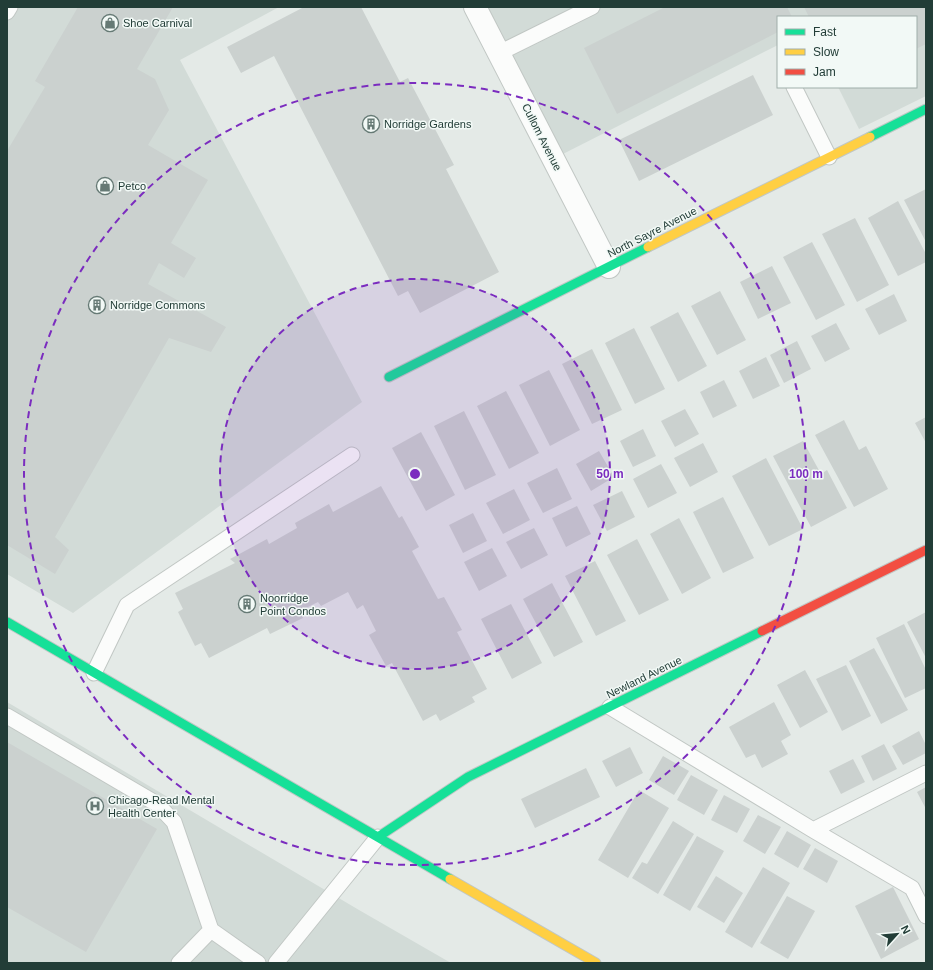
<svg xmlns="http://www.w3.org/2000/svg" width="933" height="970" font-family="Arial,sans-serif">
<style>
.built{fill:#d2dbd7}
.building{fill:#cbd1cf}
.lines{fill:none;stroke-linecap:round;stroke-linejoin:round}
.lane-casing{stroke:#c1c7c4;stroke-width:17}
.street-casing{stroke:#c1c7c4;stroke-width:24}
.fast-casing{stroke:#c0c7c5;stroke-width:11}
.slow-casing{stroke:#c0c7c5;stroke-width:11}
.jam-casing{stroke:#c0c7c5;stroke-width:11}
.lane{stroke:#fbfcfb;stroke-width:15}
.street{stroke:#fbfcfb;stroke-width:22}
.fast{stroke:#16e098;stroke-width:9}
.slow{stroke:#ffcf43;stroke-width:9}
.jam{stroke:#f24e42;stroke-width:9}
.ring{fill:none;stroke:#7b2cbf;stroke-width:2;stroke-dasharray:7 5}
.labels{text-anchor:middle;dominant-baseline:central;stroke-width:3;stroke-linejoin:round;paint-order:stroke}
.poi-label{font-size:11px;fill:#223d37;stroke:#f2f9f6;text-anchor:start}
.street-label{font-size:11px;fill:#223d37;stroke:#f2f9f6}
.centre{fill:#7b2cbf;stroke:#f2f9f6;stroke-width:2}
.ring-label{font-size:12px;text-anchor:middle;font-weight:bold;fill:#7b2cbf;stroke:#f2f9f6;stroke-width:3;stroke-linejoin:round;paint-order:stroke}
</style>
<rect width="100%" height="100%" fill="#e4eae7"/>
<path class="built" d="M 7,7 L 279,7 L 180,60 L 362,402 L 73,613 L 7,574 Z
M 479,7 L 926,7 L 926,96 L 859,129 L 838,87 L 916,87 L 916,17 L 778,17 L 778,45 L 557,157 Z
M 7,702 L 359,910 L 451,963 L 7,963 Z"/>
<path class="building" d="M 78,7 L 173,7 L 137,69 L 155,79 L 169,110 L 148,145 L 208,180 L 171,243 L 196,258 L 184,278 L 159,263 L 148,284 L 226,327 L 211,352 L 169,338 L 55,537 L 69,550 L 55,574 L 7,545 L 7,151 L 45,87 L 35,81 Z
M 304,7 L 361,7 L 400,82 L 408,78 L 454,165 L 446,169 L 499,272 L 420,313 L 408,291 L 398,296 L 274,56 L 241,73 L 227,47 Z
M 665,7 L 787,7 L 792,17 L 778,17 L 778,32 L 617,114 L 584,48 Z
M 804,7 L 925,7 L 926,9 L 926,44 L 916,49 L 916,17 L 809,17 Z
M 753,75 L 773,115 L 639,181 L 619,140 Z
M 926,189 L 926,242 L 904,200 Z
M 898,201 L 926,254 L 926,262 L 898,276 L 868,218 Z
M 855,218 L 889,285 L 857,302 L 822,234 Z
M 812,242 L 845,305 L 816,320 L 783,257 Z
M 772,266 L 791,303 L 758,319 L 740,282 Z
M 720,291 L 746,340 L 717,355 L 691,306 Z
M 894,294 L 907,321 L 879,335 L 865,309 Z
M 678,312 L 707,366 L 678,382 L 650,327 Z
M 836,323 L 850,349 L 825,362 L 811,336 Z
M 634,328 L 665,389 L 635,404 L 605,343 Z
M 797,341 L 811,369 L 784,383 L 770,355 Z
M 592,349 L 622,410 L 592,424 L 562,364 Z
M 766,357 L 780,386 L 753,399 L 739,371 Z
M 549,370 L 580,430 L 550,446 L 519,385 Z
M 724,380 L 737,406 L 713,418 L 700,392 Z
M 506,391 L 539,453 L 509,469 L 477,406 Z
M 685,409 L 699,434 L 675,447 L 661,421 Z
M 464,411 L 496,475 L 465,490 L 434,426 Z
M 926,417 L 926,443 L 915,423 Z
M 844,420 L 859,450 L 866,446 L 888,489 L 854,507 L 815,435 Z
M 643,429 L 656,456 L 633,467 L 620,441 Z
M 421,432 L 455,495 L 426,511 L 392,448 Z
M 803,441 L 821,474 L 827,470 L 847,508 L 811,527 L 773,456 Z
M 703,443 L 718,472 L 690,487 L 674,458 Z
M 599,451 L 614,477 L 591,491 L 576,464 Z
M 766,458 L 803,529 L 769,546 L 732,476 Z
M 661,464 L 677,493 L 648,508 L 633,479 Z
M 557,468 L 572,499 L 543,513 L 527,483 Z
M 381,486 L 399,518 L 402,516 L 419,547 L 412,551 L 438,599 L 444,597 L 462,630 L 457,632 L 487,689 L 472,697 L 475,702 L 440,721 L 436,714 L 423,721 L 392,663 L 386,666 L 369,635 L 376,631 L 363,605 L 357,609 L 348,592 L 321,606 L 318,602 L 300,611 L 303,618 L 270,634 L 267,628 L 209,658 L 201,643 L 195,646 L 178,612 L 183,609 L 175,593 L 235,563 L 230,559 L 267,539 L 269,544 L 297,528 L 295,523 L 329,504 L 333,512 Z
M 514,489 L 530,520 L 503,534 L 486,503 Z
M 622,491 L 635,517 L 607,531 L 593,505 Z
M 723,497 L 754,558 L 723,573 L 693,512 Z
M 577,506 L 591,534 L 566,547 L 552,518 Z
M 473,513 L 487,541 L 463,553 L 449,525 Z
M 679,518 L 711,578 L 682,594 L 650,534 Z
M 534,528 L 548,555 L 521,569 L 506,542 Z
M 637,539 L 669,600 L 639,615 L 607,555 Z
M 492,548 L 507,576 L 479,591 L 464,562 Z
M 595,561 L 626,621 L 596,636 L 565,576 Z
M 552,583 L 583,642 L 554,657 L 523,599 Z
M 511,604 L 542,663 L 512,679 L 481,619 Z
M 926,612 L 926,658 L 907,622 Z
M 904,624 L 926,670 L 926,688 L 905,698 L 876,638 Z
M 874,648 L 908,710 L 881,724 L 849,661 Z
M 846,665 L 871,716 L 842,731 L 816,679 Z
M 805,670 L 828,712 L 800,728 L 777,685 Z
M 774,702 L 791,735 L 781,741 L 788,754 L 762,768 L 755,754 L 746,758 L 729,727 Z
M 919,731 L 926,745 L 926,753 L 903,765 L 892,746 Z
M 7,742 L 157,829 L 86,952 L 7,907 Z
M 884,744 L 897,769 L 873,781 L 861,756 Z
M 630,747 L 643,773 L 616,787 L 602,761 Z
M 663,756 L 689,771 L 674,795 L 649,780 Z
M 853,759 L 865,782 L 841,794 L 829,771 Z
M 586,768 L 600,797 L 535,828 L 521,799 Z
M 691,775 L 718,790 L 704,815 L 677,800 Z
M 926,787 L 926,809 L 917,792 Z
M 639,790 L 669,808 L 628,878 L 598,860 Z
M 724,795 L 750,809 L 737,833 L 711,820 Z
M 758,815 L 781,827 L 765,854 L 743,841 Z
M 673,821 L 694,834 L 658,894 L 632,878 L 642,862 L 647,864 Z
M 787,831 L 811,845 L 798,868 L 774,854 Z
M 697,836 L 724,851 L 690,911 L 663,895 Z
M 815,848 L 838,861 L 827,883 L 803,869 Z
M 763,867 L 790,883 L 752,948 L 725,932 Z
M 716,876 L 743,893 L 724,923 L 697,907 Z
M 893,887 L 919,939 L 881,959 L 855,906 Z
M 787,896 L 815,911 L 788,959 L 760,943 Z"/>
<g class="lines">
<g class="lane-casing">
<path id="lane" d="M 7,12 L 10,7
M 499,53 L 592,7
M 794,87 L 829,157
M 94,673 L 127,605 L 352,455
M 610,707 L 813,830 L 912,888 L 926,916
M 7,716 L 157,804 L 174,822 L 211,930
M 813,830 L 926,773
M 179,963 L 211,930 L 258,963
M 276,963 L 378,837"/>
</g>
<g class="street-casing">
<path id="street" d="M 475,7 L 609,267"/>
</g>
<g class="fast-casing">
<path id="fast" d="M 870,137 L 926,109
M 389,377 L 648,247
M 7,622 L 450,879
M 378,837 L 468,777 L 762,631"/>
</g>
<g class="slow-casing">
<path id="slow" d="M 648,247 L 870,137
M 450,879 L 596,963"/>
</g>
<g class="jam-casing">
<path id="jam" d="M 762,631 L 926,550"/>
</g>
<use href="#lane" class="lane"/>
<use href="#street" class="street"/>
<use href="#fast" class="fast"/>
<use href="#slow" class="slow"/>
<use href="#jam" class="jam"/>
</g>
<circle cx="415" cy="474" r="195" fill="#7b2cbf" fill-opacity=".12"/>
<g class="ring">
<circle cx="415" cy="474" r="195"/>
<circle cx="415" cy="474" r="391"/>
</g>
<defs>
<g id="shop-ring" transform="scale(0.9)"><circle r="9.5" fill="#f2f9f6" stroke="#667a75" stroke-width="1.5"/><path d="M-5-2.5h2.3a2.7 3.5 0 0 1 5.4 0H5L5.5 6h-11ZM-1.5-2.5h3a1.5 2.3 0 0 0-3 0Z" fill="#667a75"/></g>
<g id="building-ring" transform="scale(0.9)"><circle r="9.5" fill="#f2f9f6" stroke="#667a75" stroke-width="1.5"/><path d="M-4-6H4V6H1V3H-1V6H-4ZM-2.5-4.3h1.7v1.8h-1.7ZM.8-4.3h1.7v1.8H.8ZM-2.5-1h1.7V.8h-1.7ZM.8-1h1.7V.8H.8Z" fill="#667a75"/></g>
<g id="hospital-ring" transform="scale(0.9)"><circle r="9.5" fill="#f2f9f6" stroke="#667a75" stroke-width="1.5"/><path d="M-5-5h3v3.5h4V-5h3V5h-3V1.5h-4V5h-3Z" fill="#667a75"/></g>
</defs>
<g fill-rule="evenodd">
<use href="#shop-ring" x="110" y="23"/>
<use href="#building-ring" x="371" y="124"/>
<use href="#shop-ring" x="105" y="186"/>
<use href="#building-ring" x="97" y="305"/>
<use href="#building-ring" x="247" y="604"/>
<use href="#hospital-ring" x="95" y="806"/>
</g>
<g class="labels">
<g class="poi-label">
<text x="123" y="23">Shoe Carnival</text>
<text x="384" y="124">Norridge Gardens</text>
<text x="118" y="186">Petco</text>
<text x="110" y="305">Norridge Commons</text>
<text x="260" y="598">Noorridge<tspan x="260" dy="13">Point Condos</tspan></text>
<text x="108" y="800">Chicago-Read Mental<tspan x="108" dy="13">Health Center</tspan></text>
</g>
<g class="street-label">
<text transform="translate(542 137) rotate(63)">Cullom Avenue</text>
<text transform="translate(652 232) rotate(-27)">North Sayre Avenue</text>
<text transform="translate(644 677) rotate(-26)">Newland Avenue</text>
</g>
</g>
<circle cx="415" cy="474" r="6" class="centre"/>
<g class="ring-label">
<text x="610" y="478">50 m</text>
<text x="806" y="478">100 m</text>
</g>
<rect width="933" height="970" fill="none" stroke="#223d37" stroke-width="16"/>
<rect x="777" y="16" width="140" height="72" fill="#f2f9f6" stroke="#9faeaa"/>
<rect x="785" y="29" width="20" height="6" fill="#16e098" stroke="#9faeaa"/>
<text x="813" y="36" font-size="12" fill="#223d37">Fast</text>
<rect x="785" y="49" width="20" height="6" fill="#ffcf43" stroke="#9faeaa"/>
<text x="813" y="56" font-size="12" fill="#223d37">Slow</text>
<rect x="785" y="69" width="20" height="6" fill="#f24e42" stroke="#9faeaa"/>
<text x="813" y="76" font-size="12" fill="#223d37">Jam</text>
<g transform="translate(897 934) rotate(63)" stroke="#f2f9f6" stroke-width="3" paint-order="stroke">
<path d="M0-3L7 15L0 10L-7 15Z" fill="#223d37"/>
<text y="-6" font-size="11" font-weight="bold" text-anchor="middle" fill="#223d37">N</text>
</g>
</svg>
